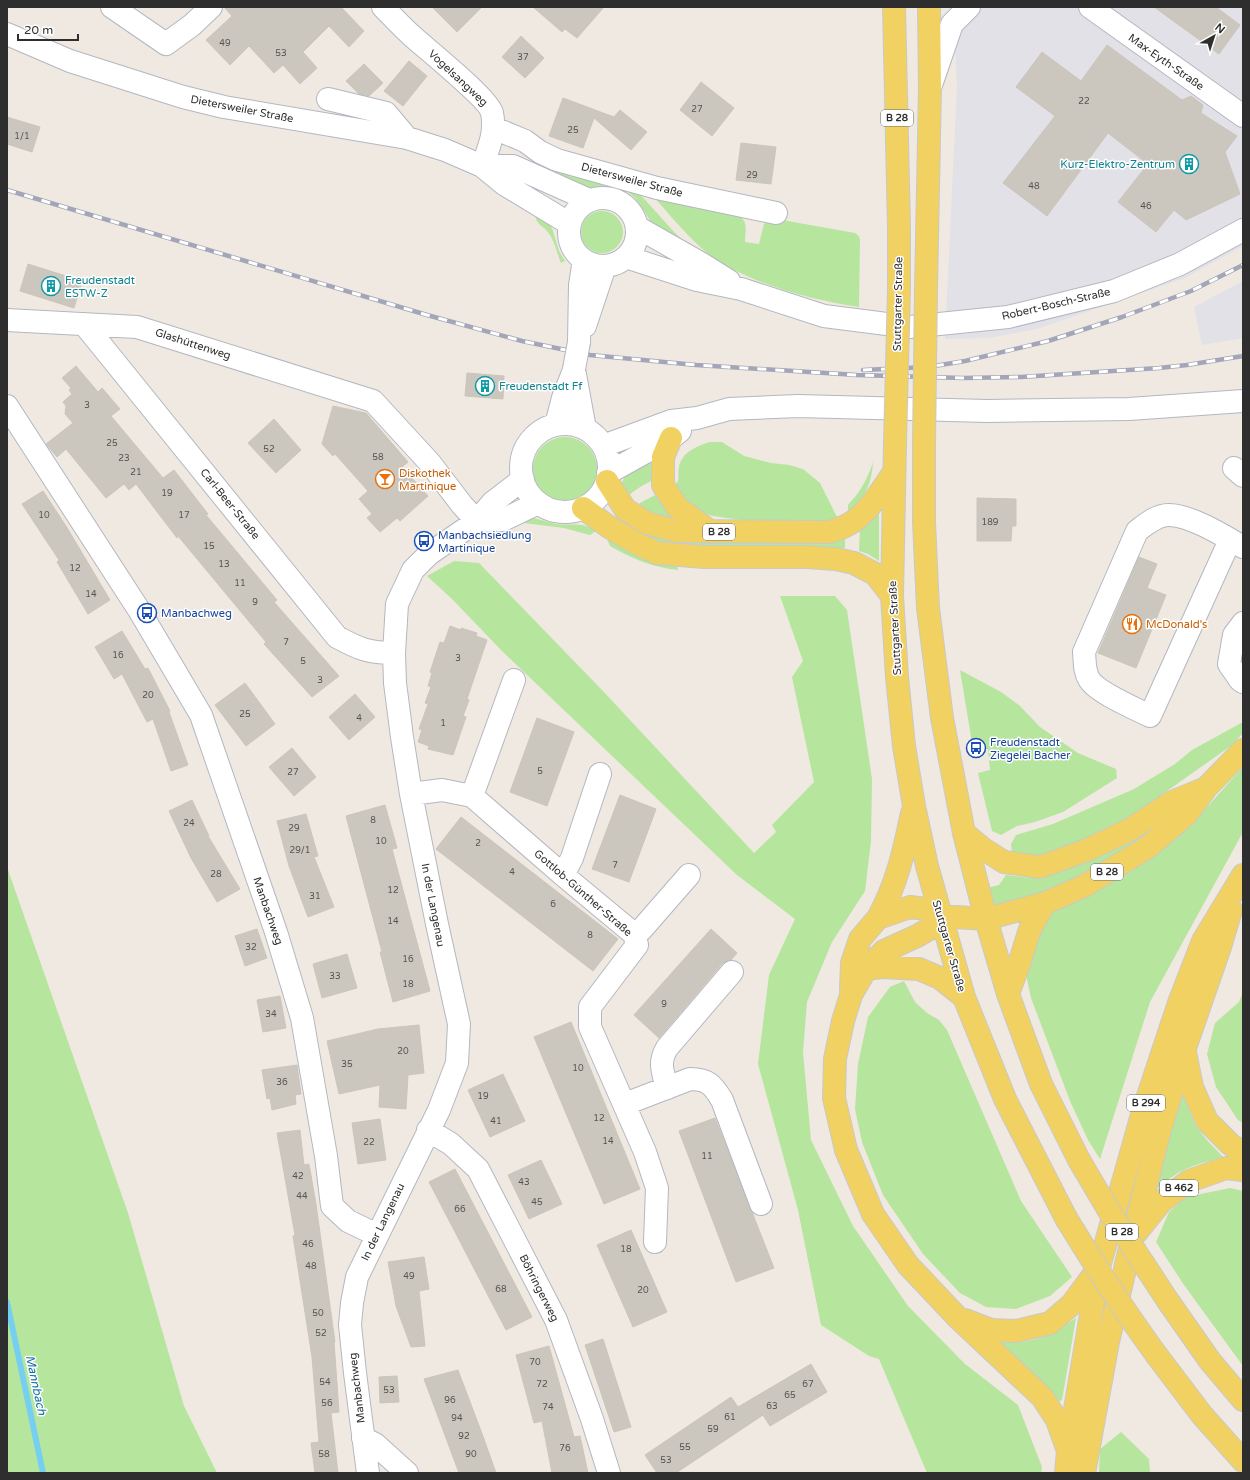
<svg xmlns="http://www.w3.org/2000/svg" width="1250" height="1480" font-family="'Varela Round',sans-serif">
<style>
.industrial{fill:#e3e1e8}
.green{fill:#b6e59e}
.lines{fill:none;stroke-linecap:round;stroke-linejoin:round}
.stream{stroke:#75cff0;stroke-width:6}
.building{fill:#cbc7bf;stroke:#cbc5ba}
.minor-casing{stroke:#b4b7c1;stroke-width:24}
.major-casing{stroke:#c9c9c9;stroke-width:24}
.minor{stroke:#fff;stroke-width:22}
.major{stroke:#f2d163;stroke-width:22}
.rail-casing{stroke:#a3a6b8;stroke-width:4.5}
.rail{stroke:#fff;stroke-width:3;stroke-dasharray:9;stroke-linecap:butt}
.minor-bridge-casing{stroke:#b4b7c1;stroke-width:24;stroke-linecap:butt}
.major-bridge-casing{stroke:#c9c9c9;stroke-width:24;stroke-linecap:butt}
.minor-bridge{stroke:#fff;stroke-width:22}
.major-bridge{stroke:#f2d163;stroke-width:22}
.labels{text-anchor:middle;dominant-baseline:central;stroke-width:3;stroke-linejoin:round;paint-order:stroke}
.number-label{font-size:9px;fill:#555452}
.shield{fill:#fff;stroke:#6d6d6d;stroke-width:1}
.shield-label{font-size:10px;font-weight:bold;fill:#2e2e2e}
.street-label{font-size:11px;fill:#2e2e2e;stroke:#fff}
.culture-label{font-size:11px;fill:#0d838f;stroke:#fff;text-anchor:start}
.food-label{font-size:11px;fill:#c56008;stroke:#fff;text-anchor:start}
.transit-label{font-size:11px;fill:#164399;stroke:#fff;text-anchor:start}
.water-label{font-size:12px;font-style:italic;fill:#0d6fa3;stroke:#fff}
</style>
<rect width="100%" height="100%" fill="#efe9e1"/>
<path class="industrial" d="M 953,7 L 1243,7 L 1243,246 L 1185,278 L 1037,329 L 989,338 L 945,339 L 957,85 Z
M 1243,281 L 1243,338 L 1202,345 L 1194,307 Z"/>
<path class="green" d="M 561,169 L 638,192 L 675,233 L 695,252 L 654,227 L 641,206 L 635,198 L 628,192 L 613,186 L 607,185 L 588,188 L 558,180 Z
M 652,195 L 738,214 C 749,223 745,230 745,242 L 759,244 L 764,224 L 768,221 L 782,220 L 855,233 L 859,236 L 860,240 L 859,307 C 820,301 783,292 747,276 C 735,270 722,265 712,257 C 689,239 671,216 652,195 Z
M581 232a21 21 0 1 1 42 0a21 21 0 1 1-42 0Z
M 536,214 L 547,221 L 552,228 L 559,251 L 565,261 L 561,263 C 557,253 554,239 547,231 C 542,225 534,223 536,214 Z
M533 469a32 32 0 1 1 64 0a32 32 0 1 1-64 0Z
M 710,442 L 722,442 L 744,456 L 771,463 L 789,465 L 803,469 L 820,483 L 838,519 C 802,531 751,521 713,516 C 689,511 688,504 675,485 C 681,479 677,474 679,467 C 682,452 697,446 710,442 Z
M 651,459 L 651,481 C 641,486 633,491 625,499 C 615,474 632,471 651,459 Z
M 873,462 C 872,483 865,499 848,513 L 848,505 C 861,491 867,480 873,462 Z
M 655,495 L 669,514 L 679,522 L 634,509 L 640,503 Z
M 879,507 L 879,561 L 868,554 L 859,551 L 860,527 Z
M 530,517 C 539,519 547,522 556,524 C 572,526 582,521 596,531 L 590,535 L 586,534 L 564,528 L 524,523 L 520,518 Z
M 624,519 L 845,535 L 845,548 L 686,545 L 659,543 L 619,525 Z
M 607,539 C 629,552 651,565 677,566 L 678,570 C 651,567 633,559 610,546 Z
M 454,561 L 479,563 L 602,690 L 754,853 L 776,832 L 772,825 L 814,782 L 792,677 L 803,661 L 780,596 L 835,596 L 847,610 L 872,779 L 871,841 L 865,891 L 832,942 L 807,1002 L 803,1052 L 811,1140 L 853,1226 L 908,1306 L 965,1364 L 1018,1405 L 1042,1467 L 1041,1473 L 927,1473 L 879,1359 L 869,1356 L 821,1325 L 798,1210 L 758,1064 L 769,975 L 795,919 L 737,875 L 503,652 L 452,599 L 427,576 Z
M 960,670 L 1001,692 L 1020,706 L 1040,727 L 1078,753 L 1116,769 L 1117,778 L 1063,812 L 1035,822 L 1017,826 L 1001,835 L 992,831 L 978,773 L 990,770 L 988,749 L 973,749 Z
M 1243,722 L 1243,733 L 1232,745 L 1160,796 L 1134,817 L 1053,857 L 1022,857 L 1012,852 L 1011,844 L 1016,835 L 1053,824 L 1134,789 L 1175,764 L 1192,750 Z
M 1243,767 L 1243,832 L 1150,1002 L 1100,1159 L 1088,1140 L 1070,1101 L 1031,998 L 1025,970 L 1037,924 L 1058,907 L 1152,854 L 1207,807 Z
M 1173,810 L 1141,843 L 1051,892 L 995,909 L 987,888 L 999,885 L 1006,875 L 1031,878 L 1053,872 Z
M 7,867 L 128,1213 L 184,1406 L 217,1473 L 7,1473 Z
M 904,981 L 915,1002 L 927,1013 L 939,1020 L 947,1030 L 1021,1201 L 1072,1277 L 1050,1296 L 1016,1309 L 986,1307 L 960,1293 L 923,1254 L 883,1195 L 862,1142 L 855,1109 L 858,1064 L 868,1017 L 890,987 Z
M 1243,992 L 1243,1123 L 1238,1120 L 1216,1087 L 1207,1054 L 1215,1023 L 1239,1002 Z
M 1183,1095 L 1196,1126 L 1206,1139 L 1223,1157 L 1222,1160 C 1197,1161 1175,1172 1157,1189 L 1154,1189 L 1180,1099 Z
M 1230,1188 L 1243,1191 L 1243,1366 L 1184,1285 L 1156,1242 L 1169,1212 L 1186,1197 Z
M 1076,1318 L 1062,1400 L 1058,1402 L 999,1344 L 1000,1342 C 1035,1344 1048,1336 1076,1318 Z
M 1121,1432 L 1149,1459 L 1150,1473 L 1099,1473 L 1100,1449 Z"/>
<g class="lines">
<path class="stream" d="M 7,1302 L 43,1473"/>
</g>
<path class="building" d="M 224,7 L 341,7 L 364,31 L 349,47 L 329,26 L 303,52 L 317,68 L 300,84 L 283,65 L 274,73 L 249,46 L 230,65 L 206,40 L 232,16 Z
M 432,7 L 482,7 L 457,32 Z
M 533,7 L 604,7 L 577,38 L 565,29 L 562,32 Z
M 1154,7 L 1216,7 L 1240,25 L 1219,54 Z
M 521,36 L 544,58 L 525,78 L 502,57 Z
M 1107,45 L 1182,100 L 1191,96 L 1203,105 L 1201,113 L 1237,136 L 1225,152 L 1240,194 L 1186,220 L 1174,210 L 1156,232 L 1118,202 L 1148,164 L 1108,133 L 1047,216 L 1003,183 L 1055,116 L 1016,87 L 1042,52 L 1081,81 Z
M 409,61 L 427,76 L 403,106 L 384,91 Z
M 364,64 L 383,83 L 369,96 L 359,94 L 346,81 Z
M 701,82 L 734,108 L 712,136 L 680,110 Z
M 563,98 L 614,117 L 620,110 L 647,132 L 631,150 L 594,118 L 583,148 L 549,136 Z
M 7,117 L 40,127 L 32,152 L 7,144 Z
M 741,143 L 776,147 L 771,184 L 736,180 Z
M 28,264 L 82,281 L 74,308 L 20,291 Z
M 76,366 L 98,392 L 102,388 L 120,409 L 111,416 L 163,478 L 174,470 L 208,514 L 206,515 L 277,600 L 274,602 L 339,676 L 312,697 L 264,644 L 266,642 L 178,536 L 177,538 L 136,484 L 129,490 L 124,484 L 106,498 L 66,449 L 57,457 L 46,444 L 73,423 L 65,414 L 66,406 L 63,402 L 72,394 L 69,390 L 71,388 L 62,378 Z
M 467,373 L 504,376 L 503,399 L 465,396 Z
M 333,406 L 366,413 L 408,462 L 402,467 L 428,496 L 400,521 L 397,518 L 380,532 L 367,518 L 372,514 L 359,499 L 368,491 L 335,454 L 333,456 L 322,444 Z
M 274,419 L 301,450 L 276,473 L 248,443 Z
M 43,491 L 66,526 L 110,600 L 88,614 L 57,562 L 59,560 L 22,504 Z
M 977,498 L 1016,499 L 1016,526 L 1012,526 L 1011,541 L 977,541 Z
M 1139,557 L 1157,564 L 1147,588 L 1166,595 L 1136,668 L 1098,653 Z
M 450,626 L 461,630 L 461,628 L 477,633 L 476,636 L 487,640 L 467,699 L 469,700 L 463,716 L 466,717 L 453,755 L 428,749 L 429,746 L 418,742 L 422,730 L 419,729 L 428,704 L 425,703 L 431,687 L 428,686 L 432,673 L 430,672 L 440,642 L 444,643 Z
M 122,631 L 145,669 L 148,668 L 170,711 L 169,712 L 188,765 L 171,771 L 153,719 L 147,722 L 122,674 L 114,679 L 95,647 Z
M 245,683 L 275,724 L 246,746 L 215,705 Z
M 355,694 L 375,717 L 349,740 L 329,717 Z
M 537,718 L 574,732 L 547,806 L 510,792 Z
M 292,748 L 316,777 L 294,796 L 269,767 Z
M 620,795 L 656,809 L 629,882 L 592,869 Z
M 192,800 L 209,836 L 208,836 L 240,889 L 217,902 L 191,858 L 169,811 Z
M 385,805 L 397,848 L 392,849 L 430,991 L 393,1002 L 380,952 L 382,952 L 346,816 Z
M 306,814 L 318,856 L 314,857 L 334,907 L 308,917 L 289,866 L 277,821 Z
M 461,817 L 618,939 L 593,971 L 436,849 Z
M 257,929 L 267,958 L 245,966 L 235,936 Z
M 711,929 L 737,953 L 731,960 L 722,964 L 659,1038 L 634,1015 Z
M 347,954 L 357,988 L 322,998 L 313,964 Z
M 280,996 L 286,1028 L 263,1032 L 257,1000 Z
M 571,1022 L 640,1189 L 604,1204 L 534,1037 Z
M 419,1025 L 424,1073 L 408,1075 L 406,1109 L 379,1107 L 380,1085 L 339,1094 L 327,1041 L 378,1029 Z
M 297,1065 L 301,1094 L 295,1095 L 296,1104 L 272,1110 L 270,1098 L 267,1099 L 262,1070 Z
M 503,1074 L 525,1121 L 490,1137 L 468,1090 Z
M 715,1118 L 774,1268 L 736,1282 L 679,1131 Z
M 380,1119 L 386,1160 L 358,1164 L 352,1123 Z
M 300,1130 L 304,1165 L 309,1164 L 316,1204 L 335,1342 L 334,1342 L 339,1412 L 331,1413 L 338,1473 L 315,1473 L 311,1443 L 319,1442 L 312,1357 L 293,1236 L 295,1235 L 277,1133 Z
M 541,1160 L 562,1204 L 529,1219 L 508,1175 Z
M 455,1169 L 532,1317 L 506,1330 L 429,1182 Z
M 631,1230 L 667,1312 L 633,1327 L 597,1245 Z
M 424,1257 L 429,1289 L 419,1291 L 425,1346 L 411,1347 L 396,1306 L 388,1262 Z
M 603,1339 L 631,1427 L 614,1432 L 585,1345 Z
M 549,1346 L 574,1437 L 580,1436 L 588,1473 L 552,1473 L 542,1421 L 534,1423 L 516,1355 Z
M 811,1364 L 827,1392 L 770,1426 L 763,1415 L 676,1473 L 657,1473 L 645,1455 L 731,1397 L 738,1407 Z
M 458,1370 L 484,1439 L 496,1473 L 459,1473 L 424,1379 Z
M 397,1376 L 399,1402 L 380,1403 L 379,1377 Z"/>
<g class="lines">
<g class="minor-casing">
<path id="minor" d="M 112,7 L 166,44 L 192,25 L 211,7
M 383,7 C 392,16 401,26 411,35 C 425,48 489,99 492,113 C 496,131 489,148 482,166
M 1090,7 L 1243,116
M 7,34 L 70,61 L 183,97 L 224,107 L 407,138 L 445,150 L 482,166 L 504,184 L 570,224
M 931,85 L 952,24 L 969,7
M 328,99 L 386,113 L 407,138
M 494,128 L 525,141 L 540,152 L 557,160 L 657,188 L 776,213
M 482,166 L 513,166 L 589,200
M569 232a34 34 0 1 1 68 0a34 34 0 1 1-68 0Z
M 637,227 L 702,264 L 729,281
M 626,257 L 697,280 L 741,289 L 824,316 L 910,327 L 1008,317 L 1114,291 L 1180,264 L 1243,230
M 7,320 L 137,327 L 373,401 L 430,463 L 462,505 L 477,521
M 84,324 L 337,637 C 359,649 369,653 394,653
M 585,326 L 605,266
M 579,342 L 580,285 L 584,260
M 574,369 L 585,429
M 7,406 L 139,610 L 201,715 L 276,932 L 302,1018 L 326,1156 L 332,1206 L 348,1221 L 377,1235
M521 468a44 44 0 1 1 88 0a44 44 0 1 1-88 0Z
M 556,425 L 563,398 L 574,370
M 603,446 L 671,421 L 697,418 L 729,409 L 798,406 L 987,411 L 1129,409 L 1243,401
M 1234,468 L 1243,476
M 608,473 L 671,438 L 680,431
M 477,521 L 503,520 L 538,503
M 1230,540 L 1150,716 C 1136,709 1096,692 1089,679 C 1084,671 1085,661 1084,652 L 1137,531 C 1146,524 1158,514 1170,515 C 1192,516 1224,536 1243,547
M 1243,623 L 1234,635 L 1229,664 L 1240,680 L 1243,682
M 411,794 L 442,790 L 472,796 L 563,875 L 634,934 L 637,945 L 590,1007 L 590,1027 L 645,1152 L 657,1188 L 655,1242
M 472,796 L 514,680
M 563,875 L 572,858 L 600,774
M 634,934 L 641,930 L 689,875
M 667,1088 C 663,1072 658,1063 667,1048 L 732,972
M 625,1104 L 690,1079 C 708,1079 713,1085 722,1100 L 761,1204
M 428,1130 L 451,1144 L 478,1169 L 556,1320 L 592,1419 L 609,1473
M 363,1438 L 375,1444 L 407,1473
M 368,1473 L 355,1373 L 350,1325 L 352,1303 L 357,1277 L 439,1110 L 457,1063 L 459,1024 L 437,924 L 411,794 L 402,737 L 395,683 L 394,653 L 397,604 L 413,570 L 429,554 L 477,521 L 492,503 L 523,479"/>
</g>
<g class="major-casing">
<path id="major" d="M 894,7 L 899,228 L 899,289
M 926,289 L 930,88 L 929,7
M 671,438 L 663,457 L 663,485 L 677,507 L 711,532
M 895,443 L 892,596 L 897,677 L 904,746 L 914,806 L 927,866 L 964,997 L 1005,1099 L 1066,1218
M 924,443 L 924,522 L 928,608 L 942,718 L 964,833 L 986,919 L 1008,994 L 1041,1084 L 1079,1160
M 607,481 L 625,509 L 647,523 L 676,531 L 829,532 C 836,530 843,528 849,524 C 868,514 882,489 894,472
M 583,508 L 609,527 L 636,543 L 657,553 L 704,557 L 807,557 L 836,559 L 854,563 L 875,574 L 892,596
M 964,833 L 982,848 L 1004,862 L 1040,867 L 1087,850 L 1131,829 L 1172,802 L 1206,788
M 940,916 L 931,928 L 917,936 L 884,951 L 866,969 L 851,995 L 843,1021 L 835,1059 L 834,1098 L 846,1150 L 873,1214 L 908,1265 L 958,1318 L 1042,1397 L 1057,1420 L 1068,1451
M 878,918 C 897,884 904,851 912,813
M 866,969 L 882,967 L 919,969 L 940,978 L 964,997
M 851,990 L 852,963 L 860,939 L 878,918 L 910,907 L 926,909 L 940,916 L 986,919 L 1045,903 L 1084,886 L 1148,847 L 1187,814 L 1206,788 L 1243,750
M 1008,994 L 1020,961 L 1030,929 L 1045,903
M 1185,1052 L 1192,1087 L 1207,1121 L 1230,1144 L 1243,1153
M 1136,1233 L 1161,1202 L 1189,1181 L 1226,1168 L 1243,1170
M 1168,1301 L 1210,1361 L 1243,1400
M 965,1320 L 991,1330 L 1016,1331 L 1050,1323 L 1072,1304 L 1097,1270
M 1158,1357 L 1202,1415 L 1243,1461
M 1066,1473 L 1068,1451 L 1099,1267 L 1143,1111 L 1180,1000 L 1203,941 L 1243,875
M 1084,1473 L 1108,1342 L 1132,1239 L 1160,1130 L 1185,1048 L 1220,947 L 1231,910"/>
</g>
<use href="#minor" class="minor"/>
<use href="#major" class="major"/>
<g class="rail-casing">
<path id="rail" d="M 7,190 L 427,315 L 522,341 L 590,355 L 696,365 L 857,375 L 963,378 L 1021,377 L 1159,368 L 1187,365 L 1243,356
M 863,370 L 928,367 L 965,361 L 1048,341 L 1122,317 L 1191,291 L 1243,265"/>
</g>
<use href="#rail" class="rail"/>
<g class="minor-bridge-casing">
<path id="minor-bridge" d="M 574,369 L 579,342"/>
</g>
<g class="major-bridge-casing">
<path id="major-bridge" d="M 895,443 L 899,289
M 924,443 L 926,289
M 1079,1160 L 1109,1211 L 1168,1301
M 1066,1218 C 1095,1266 1125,1312 1158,1357"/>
</g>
<use href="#minor-bridge" class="minor-bridge"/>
<use href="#major-bridge" class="major-bridge"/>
</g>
<defs>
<g id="building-ring" transform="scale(1)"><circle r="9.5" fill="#fff" stroke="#0f9aa8" stroke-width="1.5"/><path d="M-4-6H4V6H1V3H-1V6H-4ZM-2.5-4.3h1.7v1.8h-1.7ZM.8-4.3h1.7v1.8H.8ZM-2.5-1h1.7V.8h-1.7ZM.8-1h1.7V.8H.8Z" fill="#0f9aa8"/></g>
<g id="bar-ring" transform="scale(1)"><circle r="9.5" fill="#fff" stroke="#e8710a" stroke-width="1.5"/><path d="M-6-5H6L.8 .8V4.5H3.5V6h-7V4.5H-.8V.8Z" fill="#e8710a"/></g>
<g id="bus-ring" transform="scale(1)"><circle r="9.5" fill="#fff" stroke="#1a4fb4" stroke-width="1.5"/><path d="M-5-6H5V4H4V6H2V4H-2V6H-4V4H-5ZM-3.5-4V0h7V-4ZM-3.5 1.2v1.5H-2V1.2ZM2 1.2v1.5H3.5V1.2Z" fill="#1a4fb4"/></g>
<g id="restaurant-ring" transform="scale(1)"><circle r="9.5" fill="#fff" stroke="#e8710a" stroke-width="1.5"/><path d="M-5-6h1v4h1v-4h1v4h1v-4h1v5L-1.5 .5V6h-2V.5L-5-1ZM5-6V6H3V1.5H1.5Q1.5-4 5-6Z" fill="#e8710a"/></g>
</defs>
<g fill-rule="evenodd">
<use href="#building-ring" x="1189" y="164"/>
<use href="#building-ring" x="51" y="286"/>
<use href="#building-ring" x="485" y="386"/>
<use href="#bar-ring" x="385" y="479"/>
<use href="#bus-ring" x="424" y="541"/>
<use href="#bus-ring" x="147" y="613"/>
<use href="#restaurant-ring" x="1132" y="624"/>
<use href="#bus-ring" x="976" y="748"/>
</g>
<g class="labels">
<g class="number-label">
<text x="225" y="43">49</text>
<text x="281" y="53">53</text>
<text x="523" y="57">37</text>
<text x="1084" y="101">22</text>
<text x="697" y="109">27</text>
<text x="573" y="130">25</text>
<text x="22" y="136">1/1</text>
<text x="752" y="175">29</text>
<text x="1034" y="186">48</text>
<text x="1146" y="206">46</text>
<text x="87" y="405">3</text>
<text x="112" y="443">25</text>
<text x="269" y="449">52</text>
<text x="378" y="457">58</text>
<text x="124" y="458">23</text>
<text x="136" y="472">21</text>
<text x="167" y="493">19</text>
<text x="44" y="515">10</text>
<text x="184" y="515">17</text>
<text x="990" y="522">189</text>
<text x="209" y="546">15</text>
<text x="224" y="564">13</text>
<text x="75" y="568">12</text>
<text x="240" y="583">11</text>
<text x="91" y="594">14</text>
<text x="255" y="602">9</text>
<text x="286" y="642">7</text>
<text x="118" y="655">16</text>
<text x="458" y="658">3</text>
<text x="303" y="661">5</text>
<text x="320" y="680">3</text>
<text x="148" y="695">20</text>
<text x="245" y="714">25</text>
<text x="359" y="718">4</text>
<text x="443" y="723">1</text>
<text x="540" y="771">5</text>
<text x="293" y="772">27</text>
<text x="373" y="820">8</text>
<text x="189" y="823">24</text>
<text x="294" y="828">29</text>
<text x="381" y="841">10</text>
<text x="478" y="843">2</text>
<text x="300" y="850">29/1</text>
<text x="615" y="865">7</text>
<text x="512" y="872">4</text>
<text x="216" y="874">28</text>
<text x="393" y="890">12</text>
<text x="315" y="896">31</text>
<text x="553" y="904">6</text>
<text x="393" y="921">14</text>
<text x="590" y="935">8</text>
<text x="251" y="947">32</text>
<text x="408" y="959">16</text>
<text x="335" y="976">33</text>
<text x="408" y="984">18</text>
<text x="664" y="1004">9</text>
<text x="271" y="1014">34</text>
<text x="403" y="1051">20</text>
<text x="347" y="1064">35</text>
<text x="578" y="1068">10</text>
<text x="282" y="1082">36</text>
<text x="483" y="1096">19</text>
<text x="599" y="1118">12</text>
<text x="496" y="1121">41</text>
<text x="608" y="1141">14</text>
<text x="369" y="1142">22</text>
<text x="707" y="1156">11</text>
<text x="298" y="1176">42</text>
<text x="524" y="1182">43</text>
<text x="302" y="1196">44</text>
<text x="537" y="1202">45</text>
<text x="460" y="1209">66</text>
<text x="308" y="1244">46</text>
<text x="626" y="1249">18</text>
<text x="311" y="1266">48</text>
<text x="409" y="1276">49</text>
<text x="501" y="1289">68</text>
<text x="643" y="1290">20</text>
<text x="318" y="1313">50</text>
<text x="321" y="1333">52</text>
<text x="535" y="1362">70</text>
<text x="325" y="1382">54</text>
<text x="542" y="1384">72</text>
<text x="808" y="1384">67</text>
<text x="389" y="1390">53</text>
<text x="790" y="1395">65</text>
<text x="450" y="1400">96</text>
<text x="327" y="1403">56</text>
<text x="772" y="1406">63</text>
<text x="548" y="1407">74</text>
<text x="730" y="1417">61</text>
<text x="457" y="1418">94</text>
<text x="713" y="1429">59</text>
<text x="464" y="1436">92</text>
<text x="685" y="1447">55</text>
<text x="565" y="1448">76</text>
<text x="324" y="1454">58</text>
<text x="471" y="1454">90</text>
<text x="666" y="1460">53</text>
</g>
<g class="shield">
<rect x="881" y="110" width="32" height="16" rx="3"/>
<rect x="703" y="524" width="32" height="16" rx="3"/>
<rect x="1091" y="864" width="32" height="16" rx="3"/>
<rect x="1127" y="1095" width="38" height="16" rx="3"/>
<rect x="1160" y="1180" width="38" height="16" rx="3"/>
<rect x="1106" y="1224" width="32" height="16" rx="3"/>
</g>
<g class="shield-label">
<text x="897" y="118">B 28</text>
<text x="719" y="532">B 28</text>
<text x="1107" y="872">B 28</text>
<text x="1146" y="1103">B 294</text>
<text x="1179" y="1188">B 462</text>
<text x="1122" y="1232">B 28</text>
</g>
<g class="street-label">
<text transform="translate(1166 62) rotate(35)">Max-Eyth-Straße</text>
<text transform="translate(458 78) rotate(43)">Vogelsangweg</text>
<text transform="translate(242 109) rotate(11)">Dietersweiler Straße</text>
<text transform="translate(632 180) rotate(15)">Dietersweiler Straße</text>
<text transform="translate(898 304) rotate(-89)">Stuttgarter Straße</text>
<text transform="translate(1056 304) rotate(-13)">Robert-Bosch-Straße</text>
<text transform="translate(193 344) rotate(18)">Glashüttenweg</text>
<text transform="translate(230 504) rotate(51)">Carl-Beer-Straße</text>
<text transform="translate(895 628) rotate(-93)">Stuttgarter Straße</text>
<text transform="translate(583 893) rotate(41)">Gottlob-Günther-Straße</text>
<text transform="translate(433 905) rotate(79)">In der Langenau</text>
<text transform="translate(268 911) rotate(71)">Manbachweg</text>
<text transform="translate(949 946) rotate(74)">Stuttgarter Straße</text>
<text transform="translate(383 1222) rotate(-64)">In der Langenau</text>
<text transform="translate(539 1288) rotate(63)">Böhringerweg</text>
<text transform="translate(357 1388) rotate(-97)">Manbachweg</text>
</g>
<g class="culture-label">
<text x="1175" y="164" text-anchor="end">Kurz-Elektro-Zentrum</text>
<text x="65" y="280">Freudenstadt<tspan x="65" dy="13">ESTW-Z</tspan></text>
<text x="499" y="386">Freudenstadt Ff</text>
</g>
<g class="food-label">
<text x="399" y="473">Diskothek<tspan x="399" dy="13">Martinique</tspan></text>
<text x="1146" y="624">McDonald's</text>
</g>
<g class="transit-label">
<text x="438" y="535">Manbachsiedlung<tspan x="438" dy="13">Martinique</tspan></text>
<text x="161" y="613">Manbachweg</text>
<text x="990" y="742">Freudenstadt<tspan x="990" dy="13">Ziegelei Bacher</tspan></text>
</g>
<g class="water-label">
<text transform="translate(36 1385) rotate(78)">Mannbach</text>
</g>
</g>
<rect width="1250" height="1480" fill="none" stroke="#2e2e2e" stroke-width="16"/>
<g transform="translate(1214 36) rotate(39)" stroke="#ffffff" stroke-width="3" paint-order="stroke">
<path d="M0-3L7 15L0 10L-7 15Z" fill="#2e2e2e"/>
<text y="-6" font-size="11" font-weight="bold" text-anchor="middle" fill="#2e2e2e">N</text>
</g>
<path d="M18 34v6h60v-6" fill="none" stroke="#2e2e2e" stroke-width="2"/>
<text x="24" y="34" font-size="12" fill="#2e2e2e" stroke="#ffffff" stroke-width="3" paint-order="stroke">20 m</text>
</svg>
